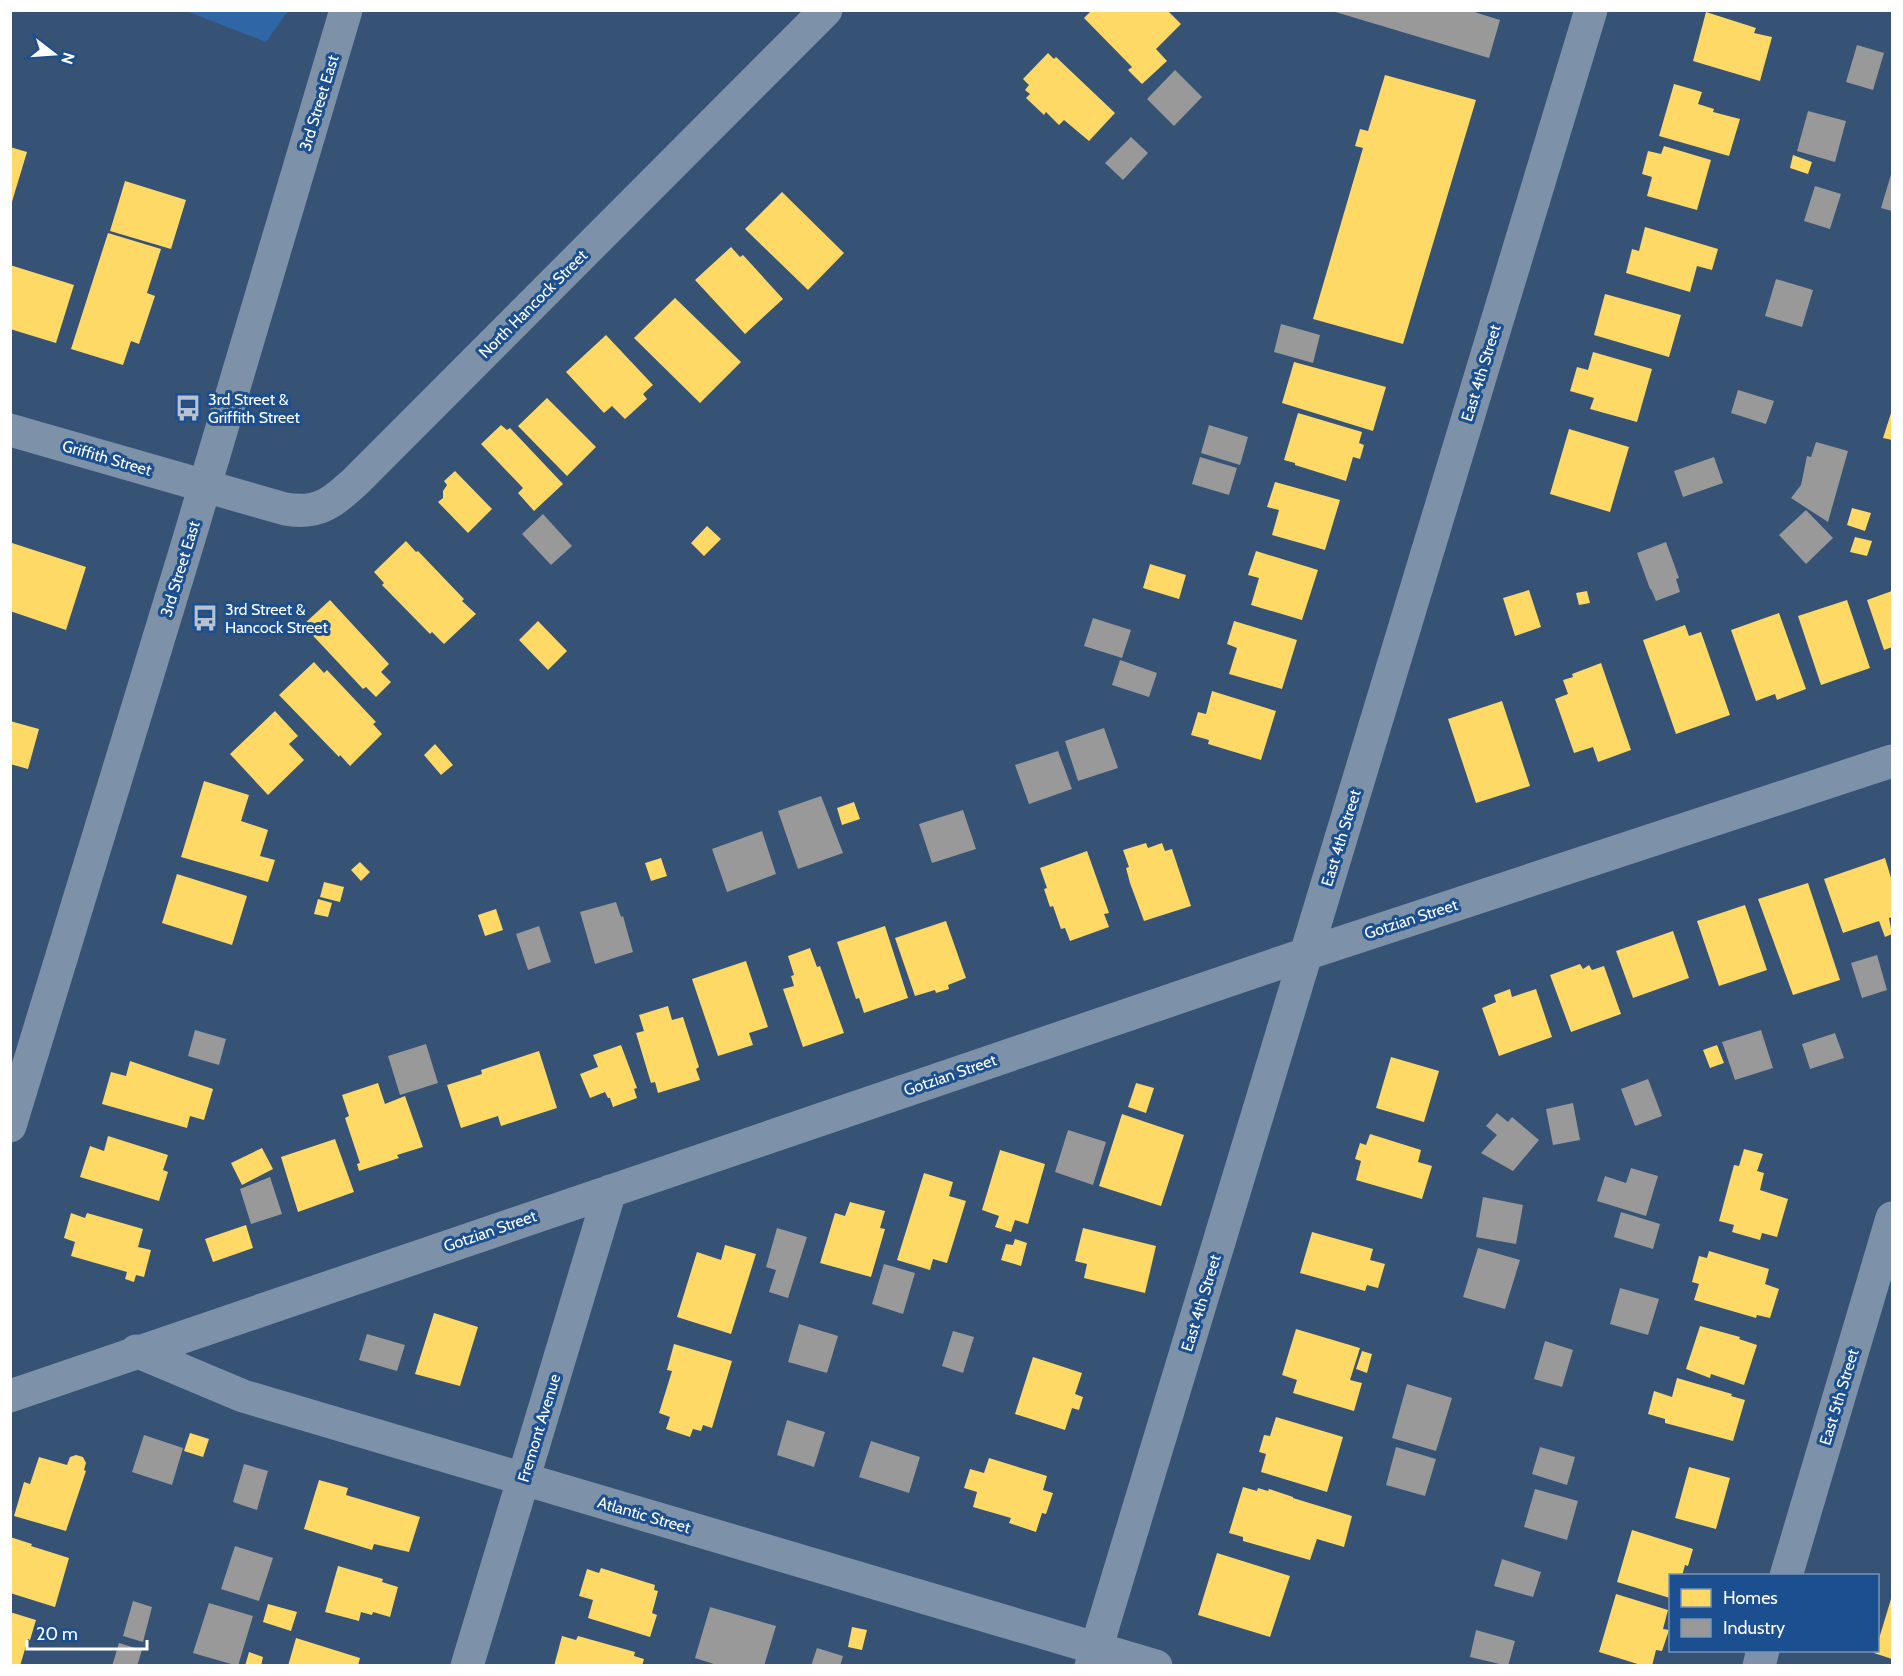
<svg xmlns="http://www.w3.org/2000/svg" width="1903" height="1676" font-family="Cabin,sans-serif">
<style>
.green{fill:#2f66a5}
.homes{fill:#ffd966}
.industry{fill:#999}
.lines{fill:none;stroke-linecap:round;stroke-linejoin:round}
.minor{stroke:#7d92a8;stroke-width:33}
.tertiary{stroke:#7d92a8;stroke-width:33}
.labels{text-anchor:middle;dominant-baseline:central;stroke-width:6;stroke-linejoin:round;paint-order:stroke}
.street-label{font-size:16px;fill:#fff;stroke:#1b4f8f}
.poi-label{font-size:16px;fill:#fff;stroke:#1b4f8f;text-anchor:start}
</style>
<rect width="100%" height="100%" fill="#365274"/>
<path class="green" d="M 186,11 L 288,11 L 266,42 Z"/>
<path class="homes" d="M 1092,10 L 1167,10 L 1181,24 L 1156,49 L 1167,61 L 1142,84 L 1128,70 L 1132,67 L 1084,18 Z
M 1706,12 L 1756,28 L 1754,33 L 1772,37 L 1760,81 L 1693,61 Z
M 1048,53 L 1054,59 L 1056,57 L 1115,113 L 1089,141 L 1064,120 L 1059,125 L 1046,112 L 1044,115 L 1026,98 L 1030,94 L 1025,90 L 1029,85 L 1023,79 Z
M 1385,75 L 1476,100 L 1403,344 L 1313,319 L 1363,148 L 1355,146 L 1360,129 L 1368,131 Z
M 1674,84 L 1702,92 L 1698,104 L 1714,109 L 1713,112 L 1740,119 L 1729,156 L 1659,136 Z
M 1664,146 L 1711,160 L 1697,210 L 1647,196 L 1652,177 L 1642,174 L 1648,151 L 1661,154 Z
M 10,147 L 27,152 L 11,205 L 10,205 Z
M 1793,155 L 1812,162 L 1808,174 L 1790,168 Z
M 125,181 L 186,200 L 171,249 L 110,231 Z
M 782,192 L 844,253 L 808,290 L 745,229 Z
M 1645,227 L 1718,249 L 1712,270 L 1697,266 L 1690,292 L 1626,273 L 1632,249 L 1639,251 Z
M 108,233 L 161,249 L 147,293 L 155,296 L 139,344 L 131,341 L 123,365 L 71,349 Z
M 731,247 L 740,257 L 743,255 L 783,299 L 745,334 L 695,280 Z
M 10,265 L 74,285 L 56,343 L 10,329 Z
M 1605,294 L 1681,315 L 1669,357 L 1594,335 Z
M 675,298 L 741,362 L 700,403 L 634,338 Z
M 606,335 L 653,385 L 643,394 L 647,399 L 625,419 L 612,406 L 604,413 L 566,372 Z
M 1593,352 L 1652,369 L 1637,422 L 1590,409 L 1594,398 L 1570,391 L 1577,367 L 1588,370 Z
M 1294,362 L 1386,387 L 1373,431 L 1282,403 Z
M 547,398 L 596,447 L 567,476 L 518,426 Z
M 1892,410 L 1892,440 L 1883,438 Z
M 1298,413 L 1362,432 L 1359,443 L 1364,445 L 1360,459 L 1353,457 L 1346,481 L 1295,465 L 1295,463 L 1284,460 Z
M 501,425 L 507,430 L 510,428 L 563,484 L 534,511 L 518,493 L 523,488 L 481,444 Z
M 1569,429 L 1629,447 L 1610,512 L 1550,494 Z
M 455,471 L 492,509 L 468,533 L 438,502 L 443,498 L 443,491 L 447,485 L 444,481 Z
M 1275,482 L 1340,500 L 1325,550 L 1272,535 L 1279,510 L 1267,507 Z
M 1852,508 L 1871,513 L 1865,531 L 1847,525 Z
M 707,526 L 721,539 L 704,556 L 691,543 Z
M 1855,537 L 1872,541 L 1867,556 L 1850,552 Z
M 406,541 L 416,552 L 418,551 L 464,599 L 462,601 L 476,614 L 444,644 L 432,632 L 430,634 L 382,585 L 384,583 L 374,572 Z
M 12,543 L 86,567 L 66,630 L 10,611 Z
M 1256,551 L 1318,570 L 1302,620 L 1251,605 L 1259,578 L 1248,575 Z
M 1150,564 L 1186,575 L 1179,599 L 1143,588 Z
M 1529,590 L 1541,627 L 1515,636 L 1503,598 Z
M 1587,591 L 1590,603 L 1579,605 L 1576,593 Z
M 1892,591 L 1892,647 L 1884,650 L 1867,600 Z
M 330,600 L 389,664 L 381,672 L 391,682 L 376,697 L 366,687 L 363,689 L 303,625 Z
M 1847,600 L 1870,668 L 1821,685 L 1798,616 Z
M 1779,613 L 1806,689 L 1777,700 L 1775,694 L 1756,701 L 1731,630 Z
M 538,621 L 567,651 L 548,670 L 519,640 Z
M 1234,621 L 1297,640 L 1282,689 L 1229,674 L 1237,648 L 1227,644 Z
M 1685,625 L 1689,636 L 1701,632 L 1730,715 L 1676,734 L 1643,640 Z
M 314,662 L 324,673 L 327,670 L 376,722 L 373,724 L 382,734 L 350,766 L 340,755 L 339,757 L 279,695 Z
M 1601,663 L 1631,750 L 1598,762 L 1593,747 L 1574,753 L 1555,699 L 1568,694 L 1563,680 L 1573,677 L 1572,674 Z
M 1212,691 L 1276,711 L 1261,760 L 1208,744 L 1209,740 L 1191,735 L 1198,712 L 1206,714 Z
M 1502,701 L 1530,786 L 1476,803 L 1448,719 Z
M 275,711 L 298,736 L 289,744 L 304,760 L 268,795 L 230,754 Z
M 10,721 L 39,729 L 28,769 L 10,764 Z
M 435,744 L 453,765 L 441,775 L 424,755 Z
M 204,781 L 249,795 L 241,821 L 268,830 L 260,856 L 275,860 L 268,882 L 181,857 Z
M 854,802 L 860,819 L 842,825 L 837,808 Z
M 1146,843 L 1148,848 L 1162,843 L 1165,851 L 1172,849 L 1191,906 L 1144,921 L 1130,883 L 1126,868 L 1129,867 L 1123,850 Z
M 1087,851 L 1109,913 L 1104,914 L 1109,927 L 1070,941 L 1065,928 L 1061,929 L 1053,906 L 1050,907 L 1044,889 L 1047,888 L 1040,868 Z
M 661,858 L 667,876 L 651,881 L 645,863 Z
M 1885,858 L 1892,881 L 1892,917 L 1889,918 L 1892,934 L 1885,937 L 1879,921 L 1843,933 L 1824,879 Z
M 360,862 L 370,872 L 361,881 L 351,870 Z
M 177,874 L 247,896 L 232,945 L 162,923 Z
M 324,882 L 344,887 L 340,902 L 320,897 Z
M 1808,883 L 1840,980 L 1793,995 L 1758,899 Z
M 318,899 L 332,903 L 328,917 L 314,914 Z
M 1745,905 L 1767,970 L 1719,986 L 1697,921 Z
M 496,909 L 503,930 L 485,936 L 478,915 Z
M 946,921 L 966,978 L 948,985 L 949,989 L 936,993 L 935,990 L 915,996 L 895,938 Z
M 885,926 L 908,998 L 864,1013 L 859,998 L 856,999 L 837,942 Z
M 1673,931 L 1689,978 L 1633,998 L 1616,951 Z
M 810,948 L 817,967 L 820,966 L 844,1033 L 803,1047 L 783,989 L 794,986 L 791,976 L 794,975 L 788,956 Z
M 746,961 L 768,1027 L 749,1033 L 753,1045 L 718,1056 L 692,979 Z
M 1580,964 L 1583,969 L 1589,965 L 1592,970 L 1604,966 L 1621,1014 L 1571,1032 L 1550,975 Z
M 1510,989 L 1512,997 L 1536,989 L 1552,1037 L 1499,1056 L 1482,1008 L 1496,1002 L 1494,995 Z
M 668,1006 L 672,1020 L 683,1017 L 699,1067 L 696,1069 L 700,1080 L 658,1093 L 655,1082 L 651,1083 L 636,1033 L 644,1031 L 639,1015 Z
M 621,1045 L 637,1088 L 634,1089 L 637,1098 L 613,1107 L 610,1098 L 608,1098 L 605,1092 L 590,1098 L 580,1074 L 598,1067 L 593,1055 Z
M 1717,1045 L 1724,1063 L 1710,1068 L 1703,1050 Z
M 539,1051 L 557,1108 L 501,1126 L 498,1116 L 461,1128 L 447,1085 L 482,1074 L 481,1070 Z
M 1391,1057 L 1439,1071 L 1424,1122 L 1376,1108 Z
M 130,1061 L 213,1089 L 204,1120 L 190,1116 L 187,1128 L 102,1104 L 111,1072 L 126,1076 Z
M 378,1083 L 385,1104 L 405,1096 L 423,1147 L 397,1155 L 399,1158 L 359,1171 L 357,1164 L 360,1163 L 345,1118 L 349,1116 L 342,1095 Z
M 1136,1083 L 1154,1088 L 1146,1113 L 1128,1107 Z
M 1122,1114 L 1184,1135 L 1161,1206 L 1099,1186 Z
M 1370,1134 L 1421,1150 L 1418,1162 L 1432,1166 L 1422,1199 L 1356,1180 L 1361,1161 L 1355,1159 L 1360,1143 L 1366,1145 Z
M 108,1136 L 168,1155 L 163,1170 L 168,1172 L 159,1201 L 80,1177 L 90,1146 L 104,1151 Z
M 335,1139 L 354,1192 L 298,1212 L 281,1157 Z
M 262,1148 L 273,1169 L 242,1185 L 231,1163 Z
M 1744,1149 L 1763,1154 L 1757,1171 L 1764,1173 L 1760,1190 L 1788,1199 L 1777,1237 L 1762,1233 L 1760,1240 L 1732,1232 L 1734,1225 L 1719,1221 L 1734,1165 L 1739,1166 Z
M 1000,1150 L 1045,1164 L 1028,1224 L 1015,1220 L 1011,1232 L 995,1227 L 999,1216 L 982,1210 Z
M 924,1173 L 953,1182 L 949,1196 L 966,1201 L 947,1263 L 933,1259 L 930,1270 L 897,1260 Z
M 850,1202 L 885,1211 L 880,1228 L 885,1229 L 871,1277 L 820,1263 L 835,1213 L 845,1216 Z
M 71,1213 L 85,1218 L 87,1213 L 143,1229 L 138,1247 L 151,1250 L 144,1277 L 136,1275 L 134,1282 L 125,1279 L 127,1272 L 71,1256 L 75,1242 L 64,1238 Z
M 246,1225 L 253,1248 L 213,1262 L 205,1239 Z
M 1083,1228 L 1156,1246 L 1145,1293 L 1084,1278 L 1087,1264 L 1075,1261 Z
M 1312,1232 L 1373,1249 L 1370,1260 L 1385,1264 L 1378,1288 L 1367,1285 L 1365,1291 L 1300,1273 Z
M 1015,1239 L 1027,1243 L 1021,1266 L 1001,1260 L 1006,1244 L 1013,1245 Z
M 725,1245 L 756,1254 L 731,1334 L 677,1317 L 697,1252 L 721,1260 Z
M 1709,1251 L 1769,1269 L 1765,1284 L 1779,1289 L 1770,1318 L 1757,1315 L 1756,1318 L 1694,1300 L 1699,1284 L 1692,1282 L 1699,1256 L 1707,1258 Z
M 434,1313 L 478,1327 L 460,1386 L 415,1374 Z
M 1700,1326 L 1740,1337 L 1739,1339 L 1757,1345 L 1744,1385 L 1711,1374 L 1710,1378 L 1686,1369 Z
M 1296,1329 L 1360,1348 L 1350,1380 L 1362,1383 L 1354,1411 L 1293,1393 L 1297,1380 L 1282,1375 Z
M 674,1344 L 732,1361 L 712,1428 L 703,1425 L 701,1431 L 693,1429 L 690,1437 L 666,1429 L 670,1417 L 659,1413 L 672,1371 L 667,1370 Z
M 1362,1351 L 1372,1354 L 1367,1373 L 1356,1369 Z
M 1033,1357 L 1082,1373 L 1075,1394 L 1083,1397 L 1079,1410 L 1072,1408 L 1065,1430 L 1015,1414 Z
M 1677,1378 L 1732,1394 L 1731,1396 L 1745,1400 L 1733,1441 L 1665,1423 L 1665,1419 L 1648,1414 L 1654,1391 L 1672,1397 Z
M 1276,1417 L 1343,1437 L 1327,1492 L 1261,1472 L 1266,1454 L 1259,1452 L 1264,1435 L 1270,1436 Z
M 190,1433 L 209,1439 L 203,1457 L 184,1451 Z
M 76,1455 L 83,1457 L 86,1463 L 84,1470 L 86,1471 L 66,1531 L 14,1516 L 24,1482 L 30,1484 L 39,1457 L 67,1465 L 70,1457 Z
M 989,1458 L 1047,1476 L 1043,1490 L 1053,1493 L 1046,1514 L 1042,1513 L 1036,1532 L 1009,1523 L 1011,1518 L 973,1507 L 977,1492 L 964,1488 L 970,1469 L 984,1473 Z
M 1689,1467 L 1730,1478 L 1716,1529 L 1675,1518 Z
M 319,1480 L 348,1488 L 346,1495 L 420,1517 L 409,1552 L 374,1544 L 372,1550 L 304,1529 Z
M 1243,1487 L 1257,1491 L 1258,1488 L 1268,1491 L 1269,1489 L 1293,1497 L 1293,1498 L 1352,1516 L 1344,1547 L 1317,1539 L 1310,1560 L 1243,1541 L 1243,1537 L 1229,1533 Z
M 1632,1530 L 1693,1549 L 1688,1566 L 1685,1565 L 1682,1576 L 1670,1576 L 1670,1598 L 1617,1582 Z
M 10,1537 L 32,1544 L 31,1546 L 69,1558 L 55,1607 L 10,1593 Z
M 1217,1553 L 1290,1576 L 1270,1637 L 1198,1615 Z
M 338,1566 L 383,1579 L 382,1582 L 398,1587 L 390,1617 L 373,1612 L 372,1615 L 361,1612 L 359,1621 L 325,1612 Z
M 601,1568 L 655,1585 L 654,1590 L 658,1591 L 652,1613 L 657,1615 L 650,1637 L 588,1618 L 593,1600 L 579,1596 L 587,1569 L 599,1573 Z
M 1616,1594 L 1668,1610 L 1663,1629 L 1669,1630 L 1662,1651 L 1656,1650 L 1652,1666 L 1644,1666 L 1599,1652 Z
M 1891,1599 L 1892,1600 L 1892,1659 L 1874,1653 L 1875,1650 L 1878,1650 L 1878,1642 Z
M 268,1604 L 297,1612 L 291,1631 L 263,1622 Z
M 10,1612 L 36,1620 L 30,1640 L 28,1639 L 20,1666 L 10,1666 Z
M 852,1627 L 867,1630 L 862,1650 L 848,1647 Z
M 562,1636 L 576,1640 L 578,1636 L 635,1652 L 634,1656 L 644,1659 L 642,1666 L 554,1666 Z
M 296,1638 L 360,1658 L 358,1666 L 288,1666 Z
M 249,1652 L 263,1657 L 261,1666 L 245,1666 Z"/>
<path class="industry" d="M 1468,10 L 1500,20 L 1489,58 L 1332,11 Z
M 1857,45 L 1884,53 L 1873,90 L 1846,82 Z
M 1175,70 L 1202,97 L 1174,126 L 1147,99 Z
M 1808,111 L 1846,121 L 1835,162 L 1797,151 Z
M 1131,137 L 1148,153 L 1123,180 L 1105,163 Z
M 1892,171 L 1892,211 L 1881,208 Z
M 1815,186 L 1841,194 L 1830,229 L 1804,221 Z
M 1776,279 L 1813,290 L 1802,327 L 1765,316 Z
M 1281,324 L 1320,335 L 1313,363 L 1274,352 Z
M 1738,390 L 1774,401 L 1766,424 L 1731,413 Z
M 1209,425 L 1248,437 L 1240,465 L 1201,453 Z
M 1816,442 L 1848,451 L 1828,522 L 1791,498 L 1801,485 L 1807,456 L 1811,457 Z
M 1200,457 L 1237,468 L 1229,495 L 1192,484 Z
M 1714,457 L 1723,483 L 1683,497 L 1674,471 Z
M 1806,510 L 1833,538 L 1806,564 L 1779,535 Z
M 543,514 L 572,546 L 551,565 L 522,534 Z
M 1666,542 L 1679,578 L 1676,579 L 1680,592 L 1656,601 L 1651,589 L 1650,589 L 1637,553 Z
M 1093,618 L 1131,630 L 1122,658 L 1084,646 Z
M 1120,660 L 1157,673 L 1149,697 L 1112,685 Z
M 1104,728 L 1118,768 L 1078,781 L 1065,741 Z
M 1058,751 L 1072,789 L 1029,804 L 1015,765 Z
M 821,796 L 843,853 L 798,869 L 778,811 Z
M 963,810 L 976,849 L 932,863 L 919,824 Z
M 762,831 L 776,874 L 727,892 L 712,849 Z
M 616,902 L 621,917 L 623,916 L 633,952 L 595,964 L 580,912 Z
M 539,926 L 551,962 L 528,970 L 516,934 Z
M 1877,955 L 1887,990 L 1862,998 L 1851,963 Z
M 195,1030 L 226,1039 L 219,1065 L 188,1056 Z
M 1761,1030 L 1773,1068 L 1735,1080 L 1722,1042 Z
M 1835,1033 L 1844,1058 L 1810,1069 L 1802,1044 Z
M 426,1044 L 438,1083 L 400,1095 L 388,1056 Z
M 1648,1079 L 1662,1116 L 1635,1126 L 1621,1089 Z
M 1573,1103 L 1580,1140 L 1553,1145 L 1546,1109 Z
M 1497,1113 L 1508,1122 L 1512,1117 L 1539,1140 L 1513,1171 L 1481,1153 L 1497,1135 L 1486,1126 Z
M 1068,1130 L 1106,1142 L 1093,1185 L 1055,1172 Z
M 1631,1168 L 1658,1176 L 1646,1216 L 1597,1201 L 1605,1176 L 1626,1183 Z
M 270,1177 L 282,1214 L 251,1224 L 240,1189 Z
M 1483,1197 L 1523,1205 L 1516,1244 L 1476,1237 Z
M 1621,1212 L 1660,1224 L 1653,1249 L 1614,1237 Z
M 777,1228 L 807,1237 L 788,1298 L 769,1292 L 776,1270 L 766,1267 Z
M 1478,1248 L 1520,1260 L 1505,1309 L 1463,1297 Z
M 884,1264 L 915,1273 L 903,1314 L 872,1304 Z
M 1620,1288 L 1659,1299 L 1648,1335 L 1610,1324 Z
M 799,1324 L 838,1336 L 827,1373 L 788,1362 Z
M 953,1331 L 974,1337 L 963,1373 L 942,1366 Z
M 367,1334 L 405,1345 L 397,1371 L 359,1360 Z
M 1545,1341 L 1573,1350 L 1562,1387 L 1534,1379 Z
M 1407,1384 L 1452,1398 L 1436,1451 L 1392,1438 Z
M 787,1420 L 825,1432 L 814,1467 L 777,1455 Z
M 144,1435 L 183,1448 L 172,1485 L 132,1472 Z
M 871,1441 L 920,1457 L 909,1493 L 859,1477 Z
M 1396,1447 L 1436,1459 L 1425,1496 L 1386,1485 Z
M 1540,1447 L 1575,1457 L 1567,1485 L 1532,1474 Z
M 244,1464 L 268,1471 L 257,1510 L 233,1502 Z
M 1535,1489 L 1578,1501 L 1567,1540 L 1524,1527 Z
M 235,1546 L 273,1558 L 259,1601 L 221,1589 Z
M 1502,1559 L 1541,1572 L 1533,1597 L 1494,1586 Z
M 133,1601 L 152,1607 L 143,1642 L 123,1636 Z
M 209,1603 L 253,1616 L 238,1666 L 193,1653 Z
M 710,1607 L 776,1626 L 764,1666 L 720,1666 L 695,1658 Z
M 1476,1630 L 1515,1641 L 1508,1666 L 1470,1657 Z
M 119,1643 L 142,1650 L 137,1666 L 112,1666 Z
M 817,1648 L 843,1656 L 840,1666 L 811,1666 Z"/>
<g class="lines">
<path class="minor" d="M 10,430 L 285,509 C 319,515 333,502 357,480 L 826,10
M 136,1351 L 243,1396 L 1156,1666
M 10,1396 L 1306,954 L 1892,761
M 1786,1576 L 1892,1218
M 467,1666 L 610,1191
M 1091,1666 L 1591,10
M 1759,1666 L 1763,1650"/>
<path class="tertiary" d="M 10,1126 L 189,539 L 346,10"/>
</g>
<defs>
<g id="bus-bare" transform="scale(2.07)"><path d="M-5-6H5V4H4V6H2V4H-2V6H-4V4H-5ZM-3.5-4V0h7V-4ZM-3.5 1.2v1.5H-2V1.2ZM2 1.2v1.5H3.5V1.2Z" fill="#b9c2ce" stroke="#1b4f8f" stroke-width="2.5" paint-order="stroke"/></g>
</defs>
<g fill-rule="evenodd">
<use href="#bus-bare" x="188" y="408"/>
<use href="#bus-bare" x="205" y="618"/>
</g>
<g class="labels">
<g class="street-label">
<text transform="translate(319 103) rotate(-73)">3rd Street East</text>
<text transform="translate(533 304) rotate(-45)">North Hancock Street</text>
<text transform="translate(1481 373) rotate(-73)">East 4th Street</text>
<text transform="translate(107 458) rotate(16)">Griffith Street</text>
<text transform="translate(180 569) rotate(-73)">3rd Street East</text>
<text transform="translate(1341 838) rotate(-73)">East 4th Street</text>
<text transform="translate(1411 919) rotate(-18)">Gotzian Street</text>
<text transform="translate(950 1075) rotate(-19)">Gotzian Street</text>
<text transform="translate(490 1231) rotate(-19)">Gotzian Street</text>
<text transform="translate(1201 1303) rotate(-73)">East 4th Street</text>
<text transform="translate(1839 1397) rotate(-73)">East 5th Street</text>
<text transform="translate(539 1428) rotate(-73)">Fremont Avenue</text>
<text transform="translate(644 1515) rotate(16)">Atlantic Street</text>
</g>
<g class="poi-label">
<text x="208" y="399">3rd Street &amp;<tspan x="208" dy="18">Griffith Street</tspan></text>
<text x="225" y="609">3rd Street &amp;<tspan x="225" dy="18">Hancock Street</tspan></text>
</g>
</g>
<rect width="1903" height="1676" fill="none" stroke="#ffffff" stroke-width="24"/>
<rect x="1669" y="1574" width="210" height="78" fill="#1b4f8f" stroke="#7695bc" stroke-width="1.5"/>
<rect x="1681" y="1589" width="30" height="18" fill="#ffd966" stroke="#7695bc" stroke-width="1.5"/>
<text x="1723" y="1604" font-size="18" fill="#ffffff">Homes</text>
<rect x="1681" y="1619" width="30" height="18" fill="#999999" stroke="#7695bc" stroke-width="1.5"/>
<text x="1723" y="1634" font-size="18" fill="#ffffff">Industry</text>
<g transform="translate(54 54) rotate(107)" stroke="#1b4f8f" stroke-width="4.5" paint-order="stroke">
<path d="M0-4.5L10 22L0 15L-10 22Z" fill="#ffffff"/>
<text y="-9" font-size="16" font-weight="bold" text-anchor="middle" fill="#ffffff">N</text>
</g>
<path d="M27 1640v9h120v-9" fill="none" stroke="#ffffff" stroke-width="3"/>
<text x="36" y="1640" font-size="18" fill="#ffffff" stroke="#1b4f8f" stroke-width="4.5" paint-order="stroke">20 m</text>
</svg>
